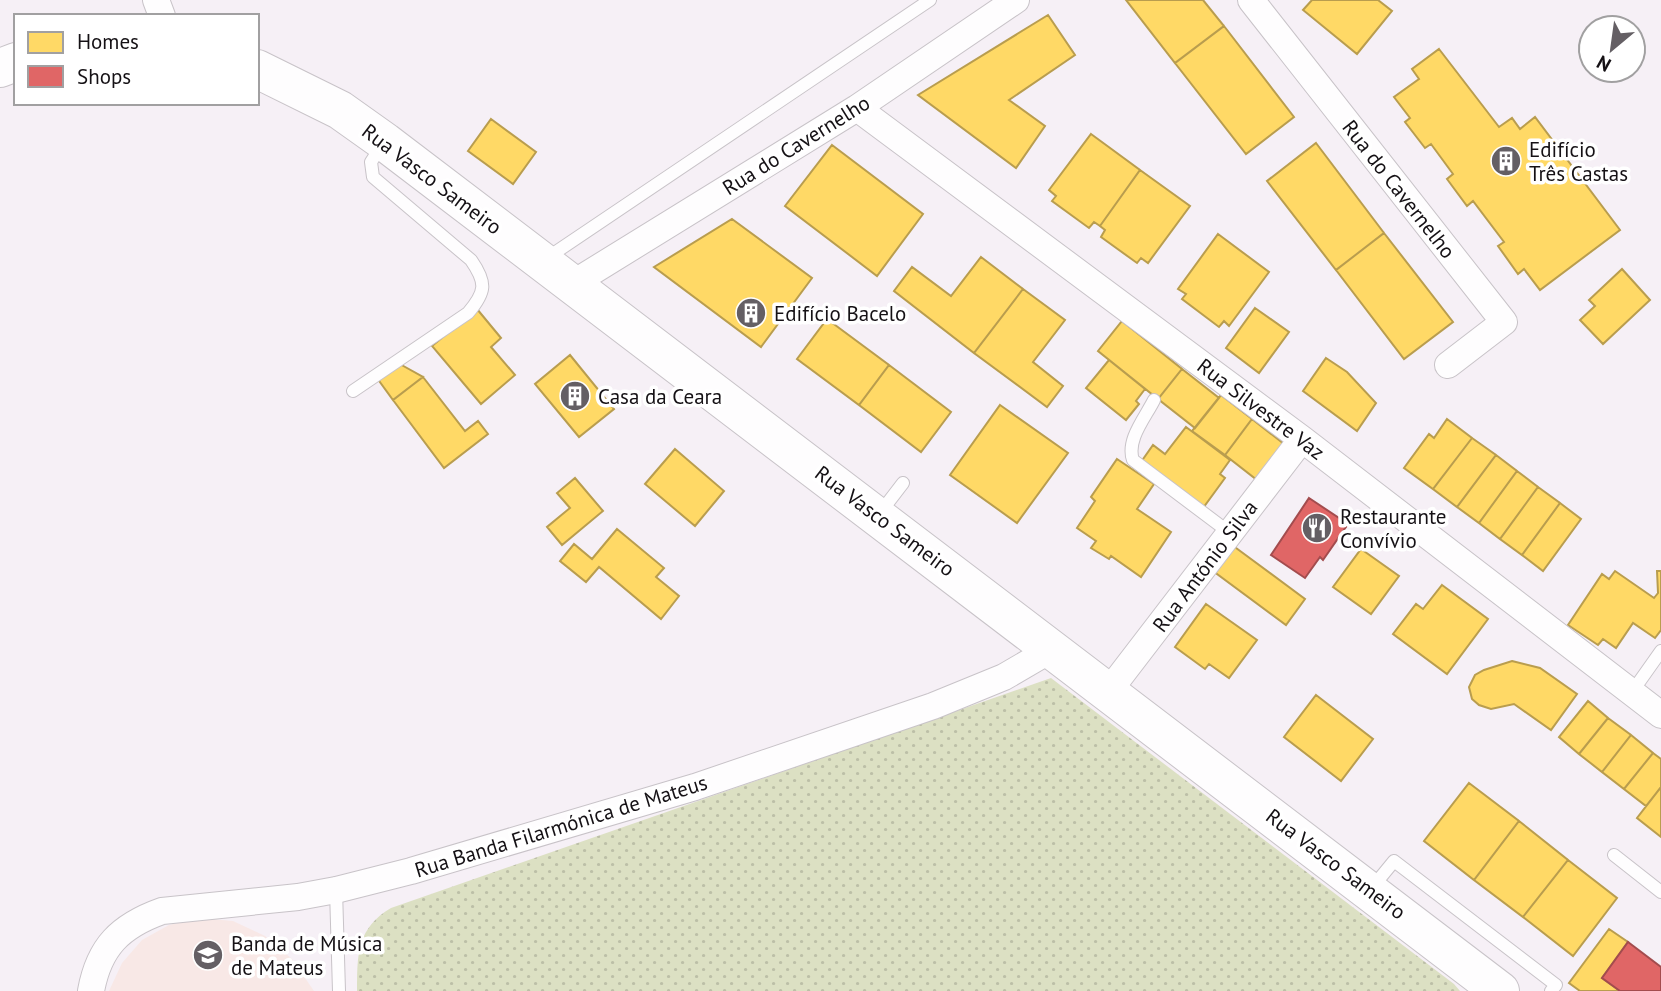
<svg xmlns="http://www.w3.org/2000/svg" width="1661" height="991" font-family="'PT Sans',sans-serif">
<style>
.education{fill:#f8e8e6}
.grass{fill:url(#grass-dots)}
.homes{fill:#ffd966;stroke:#b99d4e;stroke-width:2}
.shops{fill:#e06666;stroke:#a34c4e;stroke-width:2}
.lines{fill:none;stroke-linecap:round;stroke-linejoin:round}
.service-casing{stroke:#c8c3c8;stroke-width:14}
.minor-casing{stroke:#c8c3c8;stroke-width:28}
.primary-casing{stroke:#c8c3c8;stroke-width:40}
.service{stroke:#fefdfe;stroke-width:12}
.minor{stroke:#fefdfe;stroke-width:26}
.primary{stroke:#fefdfe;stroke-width:38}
.labels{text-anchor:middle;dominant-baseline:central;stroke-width:7;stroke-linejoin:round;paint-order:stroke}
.street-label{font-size:21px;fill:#151115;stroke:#fff}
.poi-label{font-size:21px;fill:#151115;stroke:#fff;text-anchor:start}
</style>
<defs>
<pattern id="grass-dots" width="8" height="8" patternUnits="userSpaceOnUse" patternTransform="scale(1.75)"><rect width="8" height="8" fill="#dce0c3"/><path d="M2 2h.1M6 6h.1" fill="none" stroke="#bcbfa7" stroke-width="1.8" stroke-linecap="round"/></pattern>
</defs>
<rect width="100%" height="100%" fill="#f6f0f6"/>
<path class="education" d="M 200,918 L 233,921 L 265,936 L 292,959 L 314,991 L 109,991 L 122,963 L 142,940 L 169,925 Z"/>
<path class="grass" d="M 1051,678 L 1454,984 L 1460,991 L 357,991 C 357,954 357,928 391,908 Z"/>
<path class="homes" d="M 1126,0 L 1203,0 L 1224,26 L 1175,63 Z
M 1312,0 L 1378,0 L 1392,11 L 1357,54 L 1303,10 Z
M 1048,15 L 1075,55 L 1009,100 L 1045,126 L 1016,168 L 918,95 Z
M 1224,26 L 1294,117 L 1246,154 L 1175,63 Z
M 1439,49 L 1499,127 L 1512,118 L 1520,129 L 1535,117 L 1620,230 L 1540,290 L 1524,269 L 1518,274 L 1498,246 L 1504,242 L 1473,201 L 1467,206 L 1447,179 L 1453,174 L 1431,144 L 1425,148 L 1405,122 L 1410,118 L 1394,97 L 1419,79 L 1412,69 Z
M 491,119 L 536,152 L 513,184 L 468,151 Z
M 1091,134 L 1140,170 L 1100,226 L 1094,222 L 1089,228 L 1052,201 L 1056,196 L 1049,190 Z
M 1316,143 L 1384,233 L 1336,270 L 1267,181 Z
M 832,145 L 923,214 L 877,276 L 785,206 Z
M 1140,170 L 1190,206 L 1148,263 L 1141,258 L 1137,263 L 1101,237 L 1105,230 L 1100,226 Z
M 732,219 L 812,278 L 761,347 L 654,267 Z
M 1384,233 L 1453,322 L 1404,359 L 1336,270 Z
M 1218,234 L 1269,272 L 1229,326 L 1224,321 L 1219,327 L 1182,299 L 1186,294 L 1178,289 Z
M 981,257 L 1023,289 L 974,353 L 894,291 L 912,267 L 951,296 Z
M 1622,269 L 1650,300 L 1603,344 L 1580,320 L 1595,306 L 1589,300 Z
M 1023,289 L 1065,320 L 1033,362 L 1063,386 L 1047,407 L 974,353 Z
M 1255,308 L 1289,332 L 1259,373 L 1226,348 Z
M 477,309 L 501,338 L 491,347 L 515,375 L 481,404 L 432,346 Z
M 827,319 L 889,365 L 859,405 L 797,359 Z
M 1122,321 L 1182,369 L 1158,399 L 1098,351 Z
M 570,355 L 614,409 L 579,437 L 535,384 Z
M 1326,358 L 1347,372 L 1376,403 L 1357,431 L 1303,391 Z
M 1109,360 L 1145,389 L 1136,401 L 1139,404 L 1126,420 L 1086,388 Z
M 398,363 L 423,377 L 393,400 L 377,378 Z
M 889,365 L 951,412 L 921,452 L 859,405 Z
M 1182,369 L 1219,398 L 1195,428 L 1158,399 Z
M 423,377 L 465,431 L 478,421 L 488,434 L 444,468 L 393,400 Z
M 1221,395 L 1252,419 L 1225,455 L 1192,431 Z
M 1000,405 L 1068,453 L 1017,523 L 950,475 Z
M 1252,419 L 1284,444 L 1257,480 L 1225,455 Z
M 1447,419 L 1472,438 L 1433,489 L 1404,468 L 1429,434 L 1434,438 Z
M 1186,427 L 1230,460 L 1220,474 L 1225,478 L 1203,508 L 1141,462 L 1153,445 L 1165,454 Z
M 1472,438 L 1496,455 L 1457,507 L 1433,489 Z
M 675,449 L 724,491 L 695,526 L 645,484 Z
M 1496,455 L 1517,471 L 1479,523 L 1457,507 Z
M 1117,459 L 1154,484 L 1137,509 L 1171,532 L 1141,577 L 1111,556 L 1109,559 L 1091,548 L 1096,541 L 1077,528 L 1095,501 L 1091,497 Z
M 1517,471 L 1538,487 L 1500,539 L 1479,523 Z
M 575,478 L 603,511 L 562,545 L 547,527 L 570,508 L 557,493 Z
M 1538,487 L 1560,503 L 1522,555 L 1500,539 Z
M 1560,503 L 1581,519 L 1543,571 L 1522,555 Z
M 617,529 L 664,568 L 656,577 L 679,596 L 661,619 L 599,567 L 586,582 L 560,561 L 574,544 L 592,559 Z
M 1232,545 L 1305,599 L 1286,625 L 1213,571 Z
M 1361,549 L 1399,576 L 1371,614 L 1333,587 Z
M 1615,571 L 1654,598 L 1658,593 L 1657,571 L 1661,571 L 1661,630 L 1655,638 L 1633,623 L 1616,648 L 1603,639 L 1598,645 L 1568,625 L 1602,574 L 1609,579 Z
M 1442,585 L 1488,619 L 1447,674 L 1393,634 L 1416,604 L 1423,609 Z
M 1206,604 L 1257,640 L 1229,678 L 1209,664 L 1205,669 L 1175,647 Z
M 1512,661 L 1540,668 L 1577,694 L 1551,730 L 1514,704 L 1491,709 L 1479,705 L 1472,699 L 1469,687 L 1475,675 L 1484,670 Z
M 1316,695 L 1373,739 L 1341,781 L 1284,737 Z
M 1588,701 L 1608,718 L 1579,754 L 1559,737 Z
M 1608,718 L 1631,735 L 1602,772 L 1579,754 Z
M 1631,735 L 1653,753 L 1624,789 L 1602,772 Z
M 1653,753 L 1661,759 L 1661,787 L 1646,806 L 1624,789 Z
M 1469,783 L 1519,821 L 1474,880 L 1424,841 Z
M 1661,787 L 1661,837 L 1637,818 Z
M 1519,821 L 1568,860 L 1523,917 L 1474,880 Z
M 1568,860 L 1617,898 L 1573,956 L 1523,917 Z
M 1609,929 L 1628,942 L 1602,978 L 1620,991 L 1580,991 L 1569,983 Z"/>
<path class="shops" d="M 1309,498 L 1348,524 L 1323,560 L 1320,557 L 1305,578 L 1271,555 Z
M 1628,942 L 1661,967 L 1661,991 L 1620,991 L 1602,978 Z"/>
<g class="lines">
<g class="service-casing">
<path id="service" d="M 547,258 L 930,0
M 353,391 L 468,313 C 486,292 487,283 471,260 L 373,177 L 371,162 L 382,145
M 1154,400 C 1145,418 1126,440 1133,460 L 1230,533
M 880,513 L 903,483
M 1632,692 L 1661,651
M 1614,855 L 1661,892
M 1371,889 L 1394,861 L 1556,985 L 1551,991
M 336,890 L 339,991"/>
</g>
<g class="minor-casing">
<path id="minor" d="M 156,0 L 162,16
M 1251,0 L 1504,322 L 1448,365
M 857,108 L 1302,439 L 1661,715
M 572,284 L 857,108 L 1016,0
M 1108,692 L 1302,439
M 91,991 C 99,947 120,926 162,911 L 298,897 L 336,890 L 411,871 L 695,787 L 933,706 L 1004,677 L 1052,649"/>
</g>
<g class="primary-casing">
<path id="primary" d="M 0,68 L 16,62
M 257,69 L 340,110 L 385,142 L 1500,991"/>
</g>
<use href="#service" class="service"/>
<use href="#minor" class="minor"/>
<use href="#primary" class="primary"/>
</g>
<defs>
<g id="building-disc" transform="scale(1.575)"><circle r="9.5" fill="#645f64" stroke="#fff"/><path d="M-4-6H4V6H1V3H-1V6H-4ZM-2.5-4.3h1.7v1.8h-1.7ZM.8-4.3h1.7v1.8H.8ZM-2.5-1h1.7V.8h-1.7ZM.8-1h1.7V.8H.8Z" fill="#fff"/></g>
<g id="restaurant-disc" transform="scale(1.575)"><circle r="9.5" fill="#645f64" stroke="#fff"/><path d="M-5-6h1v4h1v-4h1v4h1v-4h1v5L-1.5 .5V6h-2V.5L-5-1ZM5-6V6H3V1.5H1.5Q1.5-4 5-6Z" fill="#fff"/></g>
<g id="school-disc" transform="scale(1.575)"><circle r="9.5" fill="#645f64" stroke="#fff"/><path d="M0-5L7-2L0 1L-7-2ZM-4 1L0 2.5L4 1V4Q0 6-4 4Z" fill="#fff"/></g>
</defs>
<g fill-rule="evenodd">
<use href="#building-disc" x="1506" y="161"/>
<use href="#building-disc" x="751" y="313"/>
<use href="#building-disc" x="575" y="396"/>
<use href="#restaurant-disc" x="1317" y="528"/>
<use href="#school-disc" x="208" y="955"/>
</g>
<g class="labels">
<g class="street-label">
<text transform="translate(796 145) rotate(-32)">Rua do Cavernelho</text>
<text transform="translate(432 179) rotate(37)">Rua Vasco Sameiro</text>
<text transform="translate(1399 189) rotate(52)">Rua do Cavernelho</text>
<text transform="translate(1261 409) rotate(37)">Rua Silvestre Vaz</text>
<text transform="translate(885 521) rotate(37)">Rua Vasco Sameiro</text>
<text transform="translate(1205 566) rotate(-53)">Rua António Silva</text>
<text transform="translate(561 826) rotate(-17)">Rua Banda Filarmónica de Mateus</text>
<text transform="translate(1336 864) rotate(37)">Rua Vasco Sameiro</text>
</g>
<g class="poi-label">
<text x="1529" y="149">Edifício<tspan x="1529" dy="24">Três Castas</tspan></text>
<text x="774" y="313">Edifício Bacelo</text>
<text x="598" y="396">Casa da Ceara</text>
<text x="1340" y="516">Restaurante<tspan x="1340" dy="24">Convívio</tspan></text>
<text x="231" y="943">Banda de Música<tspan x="231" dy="24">de Mateus</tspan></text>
</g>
</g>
<rect x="14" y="14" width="245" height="91" fill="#ffffff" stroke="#a1a0a1" stroke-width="2"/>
<rect x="28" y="32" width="35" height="21" fill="#ffd966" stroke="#a1a0a1" stroke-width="2"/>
<text x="77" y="49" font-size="21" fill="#151115">Homes</text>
<rect x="28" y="66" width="35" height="21" fill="#e06666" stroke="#a1a0a1" stroke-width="2"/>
<text x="77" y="84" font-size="21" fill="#151115">Shops</text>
<g transform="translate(1612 49) rotate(209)"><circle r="33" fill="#ffffff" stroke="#a1a0a1" stroke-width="2"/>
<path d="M0-5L12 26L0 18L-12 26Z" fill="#645f64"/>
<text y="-10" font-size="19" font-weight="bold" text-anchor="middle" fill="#151115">N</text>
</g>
</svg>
